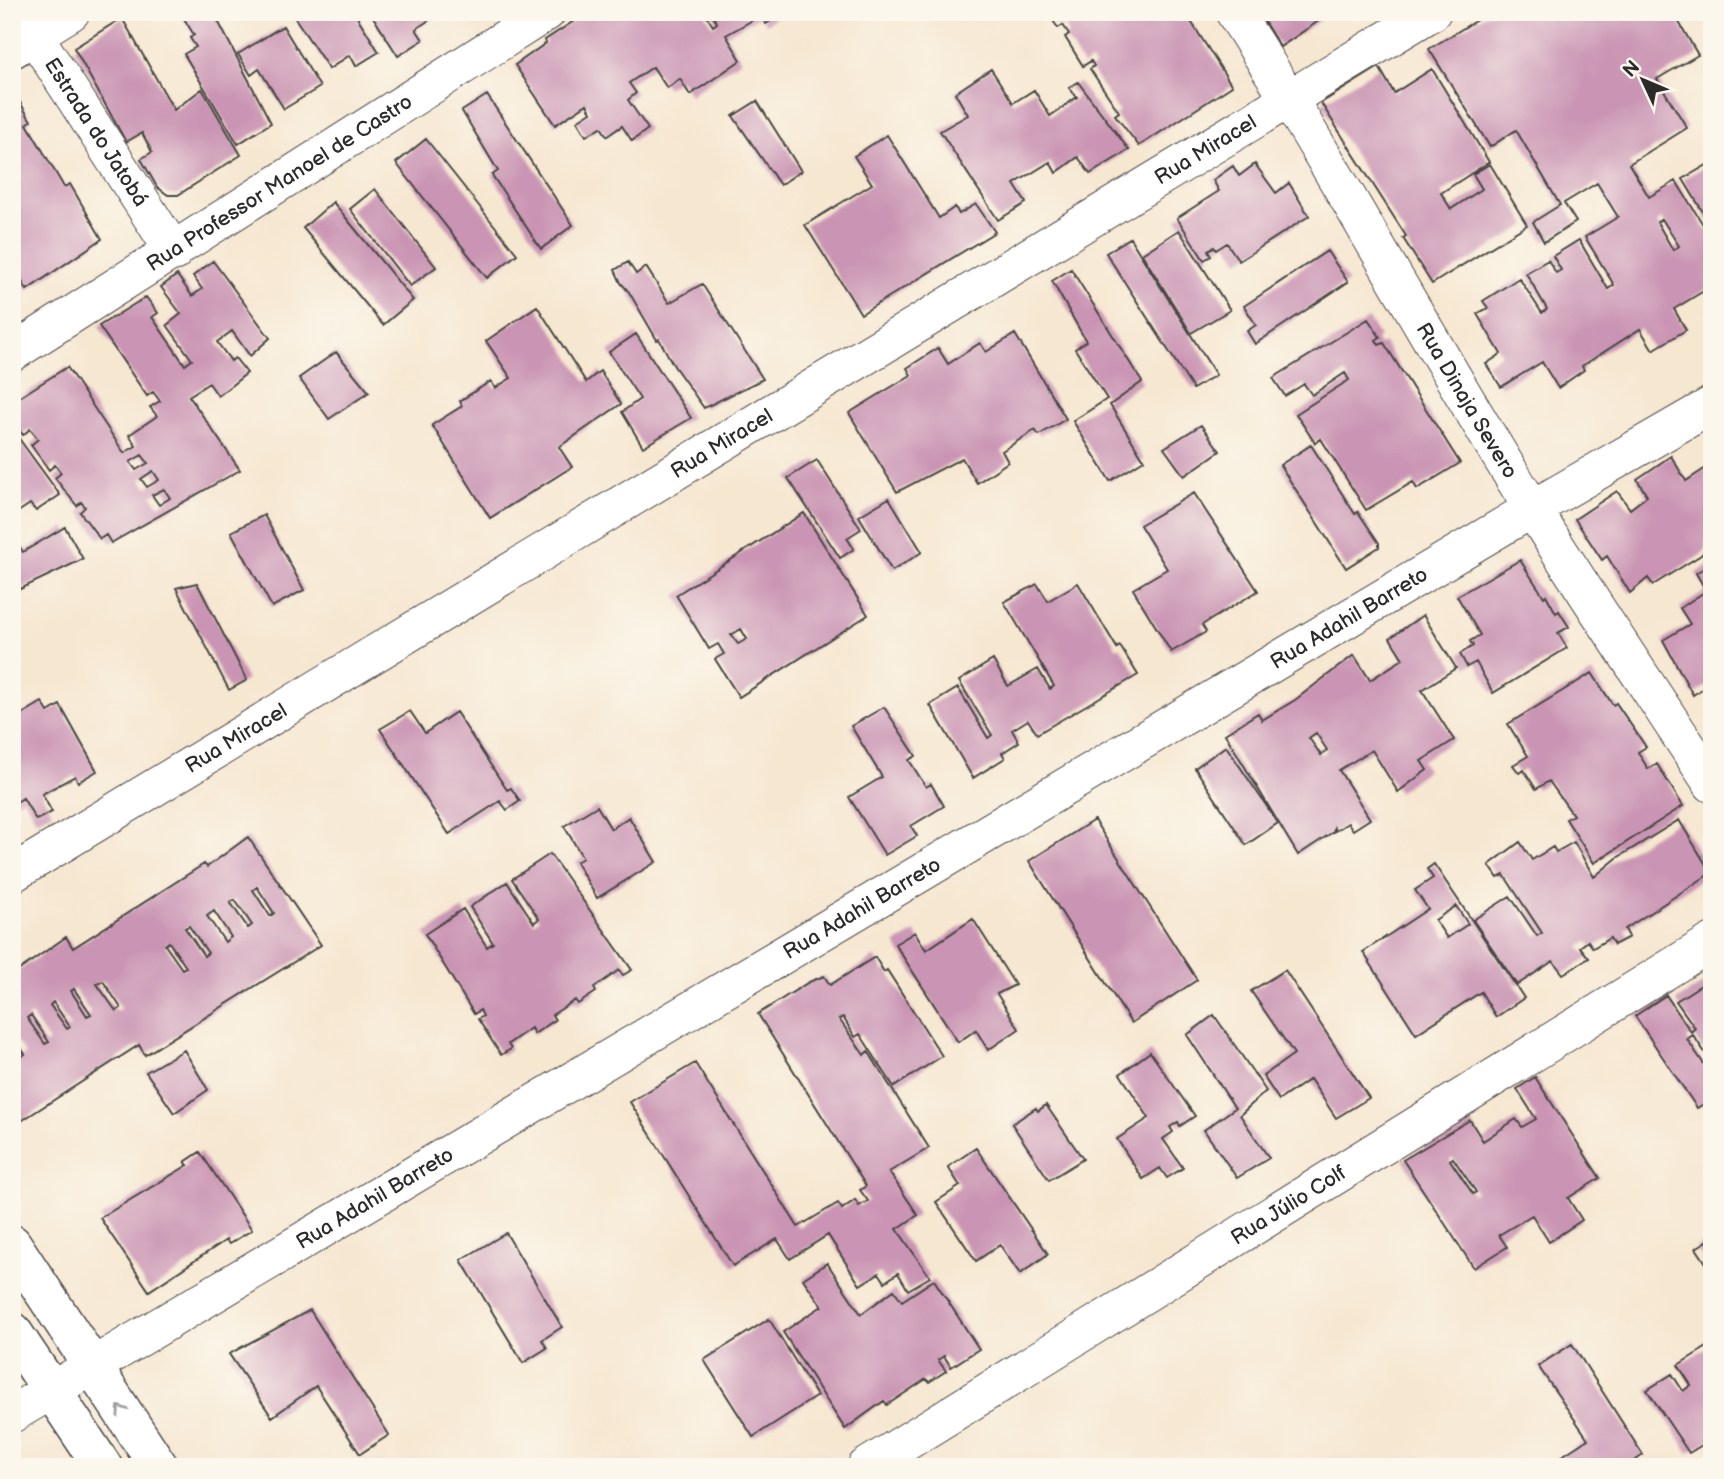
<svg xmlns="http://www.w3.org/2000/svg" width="1724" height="1479" font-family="'Balsamiq Sans',sans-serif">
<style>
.building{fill:#ca95b4;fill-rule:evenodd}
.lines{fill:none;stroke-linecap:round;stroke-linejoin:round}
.minor-casing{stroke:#494744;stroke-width:39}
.tertiary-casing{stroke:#494744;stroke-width:41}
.minor{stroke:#fff;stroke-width:37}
.tertiary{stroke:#fff;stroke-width:38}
.oneway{stroke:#a0a0a0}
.labels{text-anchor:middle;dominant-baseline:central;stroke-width:5;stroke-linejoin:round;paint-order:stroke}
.street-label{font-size:21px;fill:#2b2b2b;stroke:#fbf7ec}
</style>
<rect width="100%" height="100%" fill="#fbf7ec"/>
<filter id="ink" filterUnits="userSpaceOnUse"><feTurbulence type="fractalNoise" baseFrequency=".0143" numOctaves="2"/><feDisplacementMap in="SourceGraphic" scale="14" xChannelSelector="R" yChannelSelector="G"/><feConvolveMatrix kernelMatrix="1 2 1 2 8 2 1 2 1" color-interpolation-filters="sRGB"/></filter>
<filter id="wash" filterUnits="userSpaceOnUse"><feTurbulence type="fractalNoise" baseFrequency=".00686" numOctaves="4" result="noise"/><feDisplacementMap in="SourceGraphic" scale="28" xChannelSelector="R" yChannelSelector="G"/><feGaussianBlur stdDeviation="1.57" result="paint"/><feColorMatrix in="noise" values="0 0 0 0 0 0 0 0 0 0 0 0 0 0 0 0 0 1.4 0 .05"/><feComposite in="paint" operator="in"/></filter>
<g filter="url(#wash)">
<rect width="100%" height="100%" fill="#f6e7d1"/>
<g id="blocks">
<path class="building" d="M 180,12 L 231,12 L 218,21 L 271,123 L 238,144 L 184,54 L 196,47 L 190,38 L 194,35 Z
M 291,12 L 354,12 L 379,52 L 356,66 L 350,55 L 329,69 Z
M 370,12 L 441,12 L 416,29 L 423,40 L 398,56 Z
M 588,12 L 704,12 L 713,26 L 717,23 L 711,12 L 784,12 L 766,24 L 760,16 L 726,35 L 741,60 L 690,95 L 680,79 L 667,88 L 653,67 L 629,83 L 636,93 L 628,100 L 648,129 L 632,141 L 622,126 L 607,136 L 601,127 L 586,136 L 577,121 L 591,112 L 587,104 L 555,125 L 515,65 L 546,43 L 545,40 Z
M 1047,12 L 1185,12 L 1232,86 L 1139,146 L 1115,115 L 1119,112 L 1090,69 L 1094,66 L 1091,61 L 1083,66 L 1065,37 L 1069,34 L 1063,25 L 1058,28 Z
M 1258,12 L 1332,12 L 1280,47 Z
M 1490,12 L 1673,12 L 1698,55 L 1657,79 L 1687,128 L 1629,164 L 1649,197 L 1676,181 L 1707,231 L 1712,228 L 1712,286 L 1674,309 L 1686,330 L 1653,350 L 1640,329 L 1582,366 L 1584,370 L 1558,388 L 1542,362 L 1501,387 L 1486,364 L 1501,354 L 1477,314 L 1488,308 L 1483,301 L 1519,278 L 1542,313 L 1547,309 L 1526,273 L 1548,260 L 1556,273 L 1561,270 L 1553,256 L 1579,240 L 1608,289 L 1614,285 L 1585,237 L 1618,217 L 1597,183 L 1564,203 L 1576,222 L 1544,242 L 1533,222 L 1560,205 L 1516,130 L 1490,147 L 1429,49 ZM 1662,219 L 1679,246 L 1673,250 L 1657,222 Z
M 122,18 L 174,110 L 202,89 L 241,155 L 178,195 L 168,195 L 157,187 L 141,159 L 152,152 L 142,133 L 126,142 L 74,48 Z
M 283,26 L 320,87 L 284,109 L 259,69 L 251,75 L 238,54 Z
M 1379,67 L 1394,93 L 1432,69 L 1489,162 L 1441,193 L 1451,209 L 1482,189 L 1473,174 L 1490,164 L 1527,225 L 1432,284 L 1403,238 L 1406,236 L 1321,103 Z
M 991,69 L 1013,103 L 1034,90 L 1050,116 L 1077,97 L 1069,88 L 1078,82 L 1129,150 L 1090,174 L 1078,157 L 1056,173 L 1050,162 L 1014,184 L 1026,203 L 998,220 L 940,131 L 968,115 L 955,93 Z
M 12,89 L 31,121 L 27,124 L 64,187 L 70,184 L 102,239 L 27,290 L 12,265 Z
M 487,95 L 573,225 L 541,249 L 492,175 L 498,171 L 462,111 Z
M 757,101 L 801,171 L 780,185 L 733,116 Z
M 887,135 L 939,218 L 955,207 L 959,214 L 976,204 L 995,232 L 861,314 L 805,225 L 872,184 L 854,156 Z
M 426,139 L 517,254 L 487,278 L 396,163 Z
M 1712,162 L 1712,227 L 1683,179 Z
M 1255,164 L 1276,193 L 1289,183 L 1309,216 L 1239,261 L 1227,243 L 1216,250 L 1214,247 L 1208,250 L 1211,256 L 1204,260 L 1177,218 L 1219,191 L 1213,180 L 1233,166 L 1239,176 Z
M 375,189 L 436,267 L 410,286 L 350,209 Z
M 333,202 L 413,300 L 383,325 L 303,228 Z
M 1179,230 L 1230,310 L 1191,333 L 1142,254 Z
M 1130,238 L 1216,375 L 1193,389 L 1106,253 Z
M 1327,251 L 1348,282 L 1255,344 L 1247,331 L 1256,325 L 1244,306 Z
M 213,261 L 270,338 L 250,356 L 232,331 L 217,342 L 231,361 L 235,358 L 247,373 L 218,396 L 209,383 L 189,396 L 240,470 L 111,543 L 106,535 L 100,539 L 80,512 L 85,507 L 81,502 L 77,506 L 55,478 L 61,473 L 55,465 L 49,470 L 31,445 L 38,439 L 30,429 L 23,435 L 12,420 L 12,402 L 67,367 L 124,453 L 136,446 L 129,435 L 157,416 L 150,407 L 160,401 L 153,392 L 147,396 L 99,326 L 146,297 L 158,313 L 152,317 L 185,365 L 192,360 L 167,325 L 181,314 L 161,287 L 177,275 L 192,296 L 202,289 L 193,276 ZM 142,455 L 148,463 L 136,470 L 130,462 ZM 153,471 L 159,480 L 147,487 L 141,479 ZM 164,489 L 170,498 L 159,505 L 152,495 Z
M 628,262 L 636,274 L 646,267 L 669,303 L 702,284 L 763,379 L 704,408 L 674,366 L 659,339 L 657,340 L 629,292 L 621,283 L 615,270 Z
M 1071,269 L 1142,382 L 1110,405 L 1144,460 L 1110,481 L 1073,421 L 1107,399 L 1075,349 L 1086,341 L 1052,281 Z
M 537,306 L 586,382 L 600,371 L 621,404 L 559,447 L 572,467 L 490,518 L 432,425 L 462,406 L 460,401 L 491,381 L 495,388 L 511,378 L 486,341 Z
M 1368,319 L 1380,337 L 1376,340 L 1379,345 L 1384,343 L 1460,463 L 1417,489 L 1413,482 L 1366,510 L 1321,439 L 1315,443 L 1296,414 L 1349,380 L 1345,373 L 1312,395 L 1304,384 L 1285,396 L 1273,378 Z
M 636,334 L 691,418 L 643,447 L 622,412 L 640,399 L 609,352 Z
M 1015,334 L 1066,419 L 1039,435 L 1035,430 L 1002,451 L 1008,462 L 977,483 L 962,458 L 897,492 L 849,413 L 911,375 L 907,368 L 938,348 L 948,364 L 980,343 L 986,352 Z
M 336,352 L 369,392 L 329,419 L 299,378 Z
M 1201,425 L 1220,451 L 1184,476 L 1164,448 Z
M 12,429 L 60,495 L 36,511 L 30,504 L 12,516 Z
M 1311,445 L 1355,514 L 1358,512 L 1379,543 L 1379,547 L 1346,568 L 1280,465 Z
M 1671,456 L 1686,481 L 1712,464 L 1712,540 L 1705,544 L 1707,548 L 1701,555 L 1672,573 L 1653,585 L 1648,578 L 1630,593 L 1607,556 L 1602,560 L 1575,519 L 1617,491 L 1630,509 L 1647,496 L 1637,479 Z
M 817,460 L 861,529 L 847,538 L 854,549 L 840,558 L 788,478 Z
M 1194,493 L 1258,591 L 1202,625 L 1206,632 L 1171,652 L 1133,589 L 1167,569 L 1140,525 Z
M 889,498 L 922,552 L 892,571 L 859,516 Z
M 804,513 L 868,615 L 739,697 L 715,659 L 724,654 L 718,644 L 709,649 L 676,595 ZM 741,629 L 747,639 L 738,644 L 731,635 Z
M 264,515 L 304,590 L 272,607 L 231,532 Z
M 65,527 L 83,559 L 12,593 L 12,534 L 23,552 Z
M 1520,560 L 1544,597 L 1546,595 L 1556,613 L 1559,611 L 1569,627 L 1558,633 L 1567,648 L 1493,693 L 1476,662 L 1467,667 L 1460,654 L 1473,646 L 1470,641 L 1480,635 L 1457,596 Z
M 1712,563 L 1712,682 L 1693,695 L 1663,640 L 1690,624 L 1680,608 L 1706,591 L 1696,573 Z
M 197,583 L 247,680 L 229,690 L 176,588 Z
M 1078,583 L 1117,648 L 1120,646 L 1138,675 L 1037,734 L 1028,720 L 1012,730 L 1019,742 L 1002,753 L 1005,758 L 973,778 L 930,705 L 958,688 L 988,738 L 992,735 L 959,681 L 993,660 L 1008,686 L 1038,669 L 1050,689 L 1054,686 L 1004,602 L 1037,584 L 1048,601 Z
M 1423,615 L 1456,668 L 1422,690 L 1454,740 L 1421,761 L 1427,770 L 1398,792 L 1372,750 L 1339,770 L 1370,819 L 1353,830 L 1348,823 L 1335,831 L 1334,828 L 1333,832 L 1298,855 L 1225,734 L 1258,713 L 1262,720 L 1295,700 L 1354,655 L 1370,680 L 1403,659 L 1390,638 ZM 1316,733 L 1327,750 L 1321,755 L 1309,738 Z
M 1592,673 L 1613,705 L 1616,703 L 1646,747 L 1638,752 L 1648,769 L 1657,764 L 1683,806 L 1594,863 L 1566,819 L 1573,815 L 1549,781 L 1536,789 L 1524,770 L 1519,773 L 1513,765 L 1528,756 L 1508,724 Z
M 42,702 L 48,712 L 60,705 L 97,771 L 78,782 L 75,776 L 42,794 L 52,812 L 36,820 L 23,798 L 12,805 L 12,707 L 17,704 L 22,714 Z
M 884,707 L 916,756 L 909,760 L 926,787 L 931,784 L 944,806 L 911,826 L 917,836 L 885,855 L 849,797 L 882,777 L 851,726 Z
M 410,711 L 425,733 L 456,712 L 507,790 L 511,788 L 520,801 L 507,810 L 500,801 L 449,834 L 380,729 Z
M 1226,746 L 1278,823 L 1246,845 L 1195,768 Z
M 597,806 L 611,829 L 629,817 L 656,862 L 597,898 L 576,862 L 583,858 L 564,826 Z
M 1094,820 L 1197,980 L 1131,1023 L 1029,861 Z
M 1679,820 L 1711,873 L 1625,929 L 1629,937 L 1614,945 L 1610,938 L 1593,948 L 1588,941 L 1580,947 L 1589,958 L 1563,974 L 1553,961 L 1517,985 L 1473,920 L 1510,896 L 1537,936 L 1542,933 L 1504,875 L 1498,878 L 1489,865 L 1520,842 L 1532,860 L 1553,847 L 1556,852 L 1574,842 L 1594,877 L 1617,858 Z
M 248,837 L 321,945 L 145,1055 L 139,1045 L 12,1127 L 12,1044 L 21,1057 L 25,1054 L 12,1035 L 12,975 L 66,937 L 73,948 L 204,864 L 207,867 ZM 257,887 L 274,913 L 270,916 L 253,890 ZM 235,900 L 252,925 L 248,928 L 230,902 ZM 214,911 L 231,937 L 225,942 L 207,916 ZM 189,926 L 208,953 L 204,956 L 185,928 ZM 169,942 L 186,967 L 182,969 L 165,945 ZM 103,981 L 121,1008 L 116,1011 L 97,984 ZM 74,989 L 91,1014 L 87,1016 L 71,991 ZM 53,1002 L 70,1027 L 67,1029 L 50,1005 ZM 31,1015 L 49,1042 L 45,1044 L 27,1018 Z
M 550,854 L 632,970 L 623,975 L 619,970 L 594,988 L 596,992 L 578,1004 L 575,1000 L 552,1015 L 555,1020 L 534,1034 L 531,1028 L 508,1044 L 511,1049 L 501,1055 L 478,1019 L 483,1016 L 480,1010 L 474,1014 L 425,934 L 463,909 L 487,947 L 493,943 L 470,907 L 507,882 L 534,923 L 536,921 L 539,919 L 512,879 Z
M 1434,864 L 1524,998 L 1496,1017 L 1481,992 L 1416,1034 L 1363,952 L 1428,909 L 1415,890 L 1433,878 L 1427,869 ZM 1456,906 L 1468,924 L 1447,938 L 1435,920 Z
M 973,919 L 1015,985 L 997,994 L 1019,1029 L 988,1050 L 976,1030 L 958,1042 L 895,944 L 915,932 L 926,950 Z
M 875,957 L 884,972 L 887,970 L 942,1056 L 894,1087 L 860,1034 L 855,1037 L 843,1017 L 839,1019 L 864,1055 L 868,1051 L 929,1148 L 889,1172 L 918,1215 L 897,1229 L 930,1277 L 908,1290 L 898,1273 L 885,1282 L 879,1273 L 860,1285 L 828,1235 L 790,1259 L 777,1239 L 733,1266 L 630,1102 L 695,1063 L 798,1227 L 838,1203 L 842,1209 L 855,1200 L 859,1206 L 868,1201 L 860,1190 L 866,1186 L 758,1014 L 809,982 L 824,976 L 830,985 Z
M 1285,970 L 1369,1098 L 1336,1118 L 1310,1079 L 1279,1100 L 1263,1076 L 1294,1054 L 1251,991 Z
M 1712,978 L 1712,1063 L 1693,1035 L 1687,1039 L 1712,1076 L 1712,1099 L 1697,1108 L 1635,1016 L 1666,995 L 1691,1032 L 1695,1028 L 1676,1001 Z
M 1214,1015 L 1266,1091 L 1240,1115 L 1269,1158 L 1237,1178 L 1204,1130 L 1235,1108 L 1187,1035 Z
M 184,1050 L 208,1090 L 174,1113 L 146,1072 Z
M 1150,1052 L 1195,1116 L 1180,1126 L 1178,1122 L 1170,1127 L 1173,1132 L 1163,1139 L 1183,1168 L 1167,1178 L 1160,1168 L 1143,1179 L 1117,1139 L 1149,1118 L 1120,1074 Z
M 1535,1077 L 1600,1178 L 1568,1198 L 1582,1220 L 1549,1242 L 1532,1215 L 1499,1235 L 1507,1247 L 1474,1268 L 1403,1160 L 1470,1120 L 1483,1141 L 1516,1119 L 1522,1127 L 1536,1119 L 1517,1089 ZM 1453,1158 L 1476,1192 L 1473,1194 L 1450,1160 Z
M 1046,1105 L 1083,1159 L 1049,1180 L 1012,1124 L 1036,1108 L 1038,1111 Z
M 976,1148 L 1048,1254 L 1020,1274 L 1000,1245 L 976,1261 L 936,1202 L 960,1186 L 948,1167 Z
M 200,1152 L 252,1230 L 229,1244 L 226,1240 L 149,1291 L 100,1218 L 188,1165 L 185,1162 Z
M 506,1233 L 562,1327 L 542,1340 L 547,1348 L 523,1363 L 461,1260 Z
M 1712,1238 L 1712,1272 L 1696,1248 Z
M 827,1263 L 861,1314 L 894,1290 L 902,1301 L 934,1280 L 979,1349 L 951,1367 L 944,1356 L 938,1360 L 946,1371 L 929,1382 L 926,1379 L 887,1405 L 884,1401 L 845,1429 L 783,1332 L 822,1306 L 803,1279 Z
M 310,1310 L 389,1435 L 360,1454 L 316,1386 L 272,1417 L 229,1354 Z
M 769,1319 L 817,1396 L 753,1437 L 704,1360 Z
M 1572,1344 L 1643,1455 L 1626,1467 L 1556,1467 L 1553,1462 L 1588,1439 L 1538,1366 Z
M 1712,1344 L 1712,1439 L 1689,1453 L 1647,1390 L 1672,1374 L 1683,1391 L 1691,1385 L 1678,1365 Z"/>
</g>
</g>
<g filter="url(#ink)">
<use href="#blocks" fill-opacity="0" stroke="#494744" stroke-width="2"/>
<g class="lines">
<g class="minor-casing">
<g id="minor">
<path id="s1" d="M 71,12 L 34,35 L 174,252"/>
<path id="s2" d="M 1234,12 C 1339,174 1430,345 1532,508 C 1590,601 1652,692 1712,784"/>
<path id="s3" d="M 12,353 L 547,12"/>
<path id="s4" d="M 12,874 L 1432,12"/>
<path id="s5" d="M 12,1414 L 1532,509 L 1712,405"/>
<path id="s6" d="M 866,1467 L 1712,942"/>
</g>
</g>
<g class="tertiary-casing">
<path id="tertiary" d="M 12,49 L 34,35 L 20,12
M 12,1244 L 159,1467
M 12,1331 L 103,1467"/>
</g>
<use href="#minor" class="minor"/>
<use href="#tertiary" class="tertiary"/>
</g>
<defs><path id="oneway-chevron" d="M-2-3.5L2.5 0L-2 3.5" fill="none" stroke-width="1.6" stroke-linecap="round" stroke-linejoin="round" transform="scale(1.75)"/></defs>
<use class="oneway" href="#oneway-chevron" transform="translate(121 1410) rotate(-124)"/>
</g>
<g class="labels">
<g class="street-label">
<text stroke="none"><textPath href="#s1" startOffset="159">Estrada do Jatobá</textPath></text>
<text stroke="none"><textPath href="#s4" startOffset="1396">Rua Miracel</textPath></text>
<text stroke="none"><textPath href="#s3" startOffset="317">Rua Professor Manoel de Castro</textPath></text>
<text stroke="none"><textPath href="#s2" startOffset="453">Rua Dinaja Severo</textPath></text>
<text stroke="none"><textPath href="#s4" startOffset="830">Rua Miracel</textPath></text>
<text stroke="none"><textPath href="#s5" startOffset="1556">Rua Adahil Barreto</textPath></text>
<text stroke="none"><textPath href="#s4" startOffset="262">Rua Miracel</textPath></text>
<text stroke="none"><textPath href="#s5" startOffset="989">Rua Adahil Barreto</textPath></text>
<text stroke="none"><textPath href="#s5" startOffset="422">Rua Adahil Barreto</textPath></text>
<text stroke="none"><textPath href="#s6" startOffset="497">Rua Júlio Colf</textPath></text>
</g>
</g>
<rect width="1724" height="1479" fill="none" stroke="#fbf7ec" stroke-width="42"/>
<g transform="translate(1643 80) rotate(314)" stroke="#fbf7ec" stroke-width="5" paint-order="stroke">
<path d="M0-5L12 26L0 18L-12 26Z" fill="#2b2b2b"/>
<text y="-10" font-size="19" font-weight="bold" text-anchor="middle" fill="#2b2b2b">N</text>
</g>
</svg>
